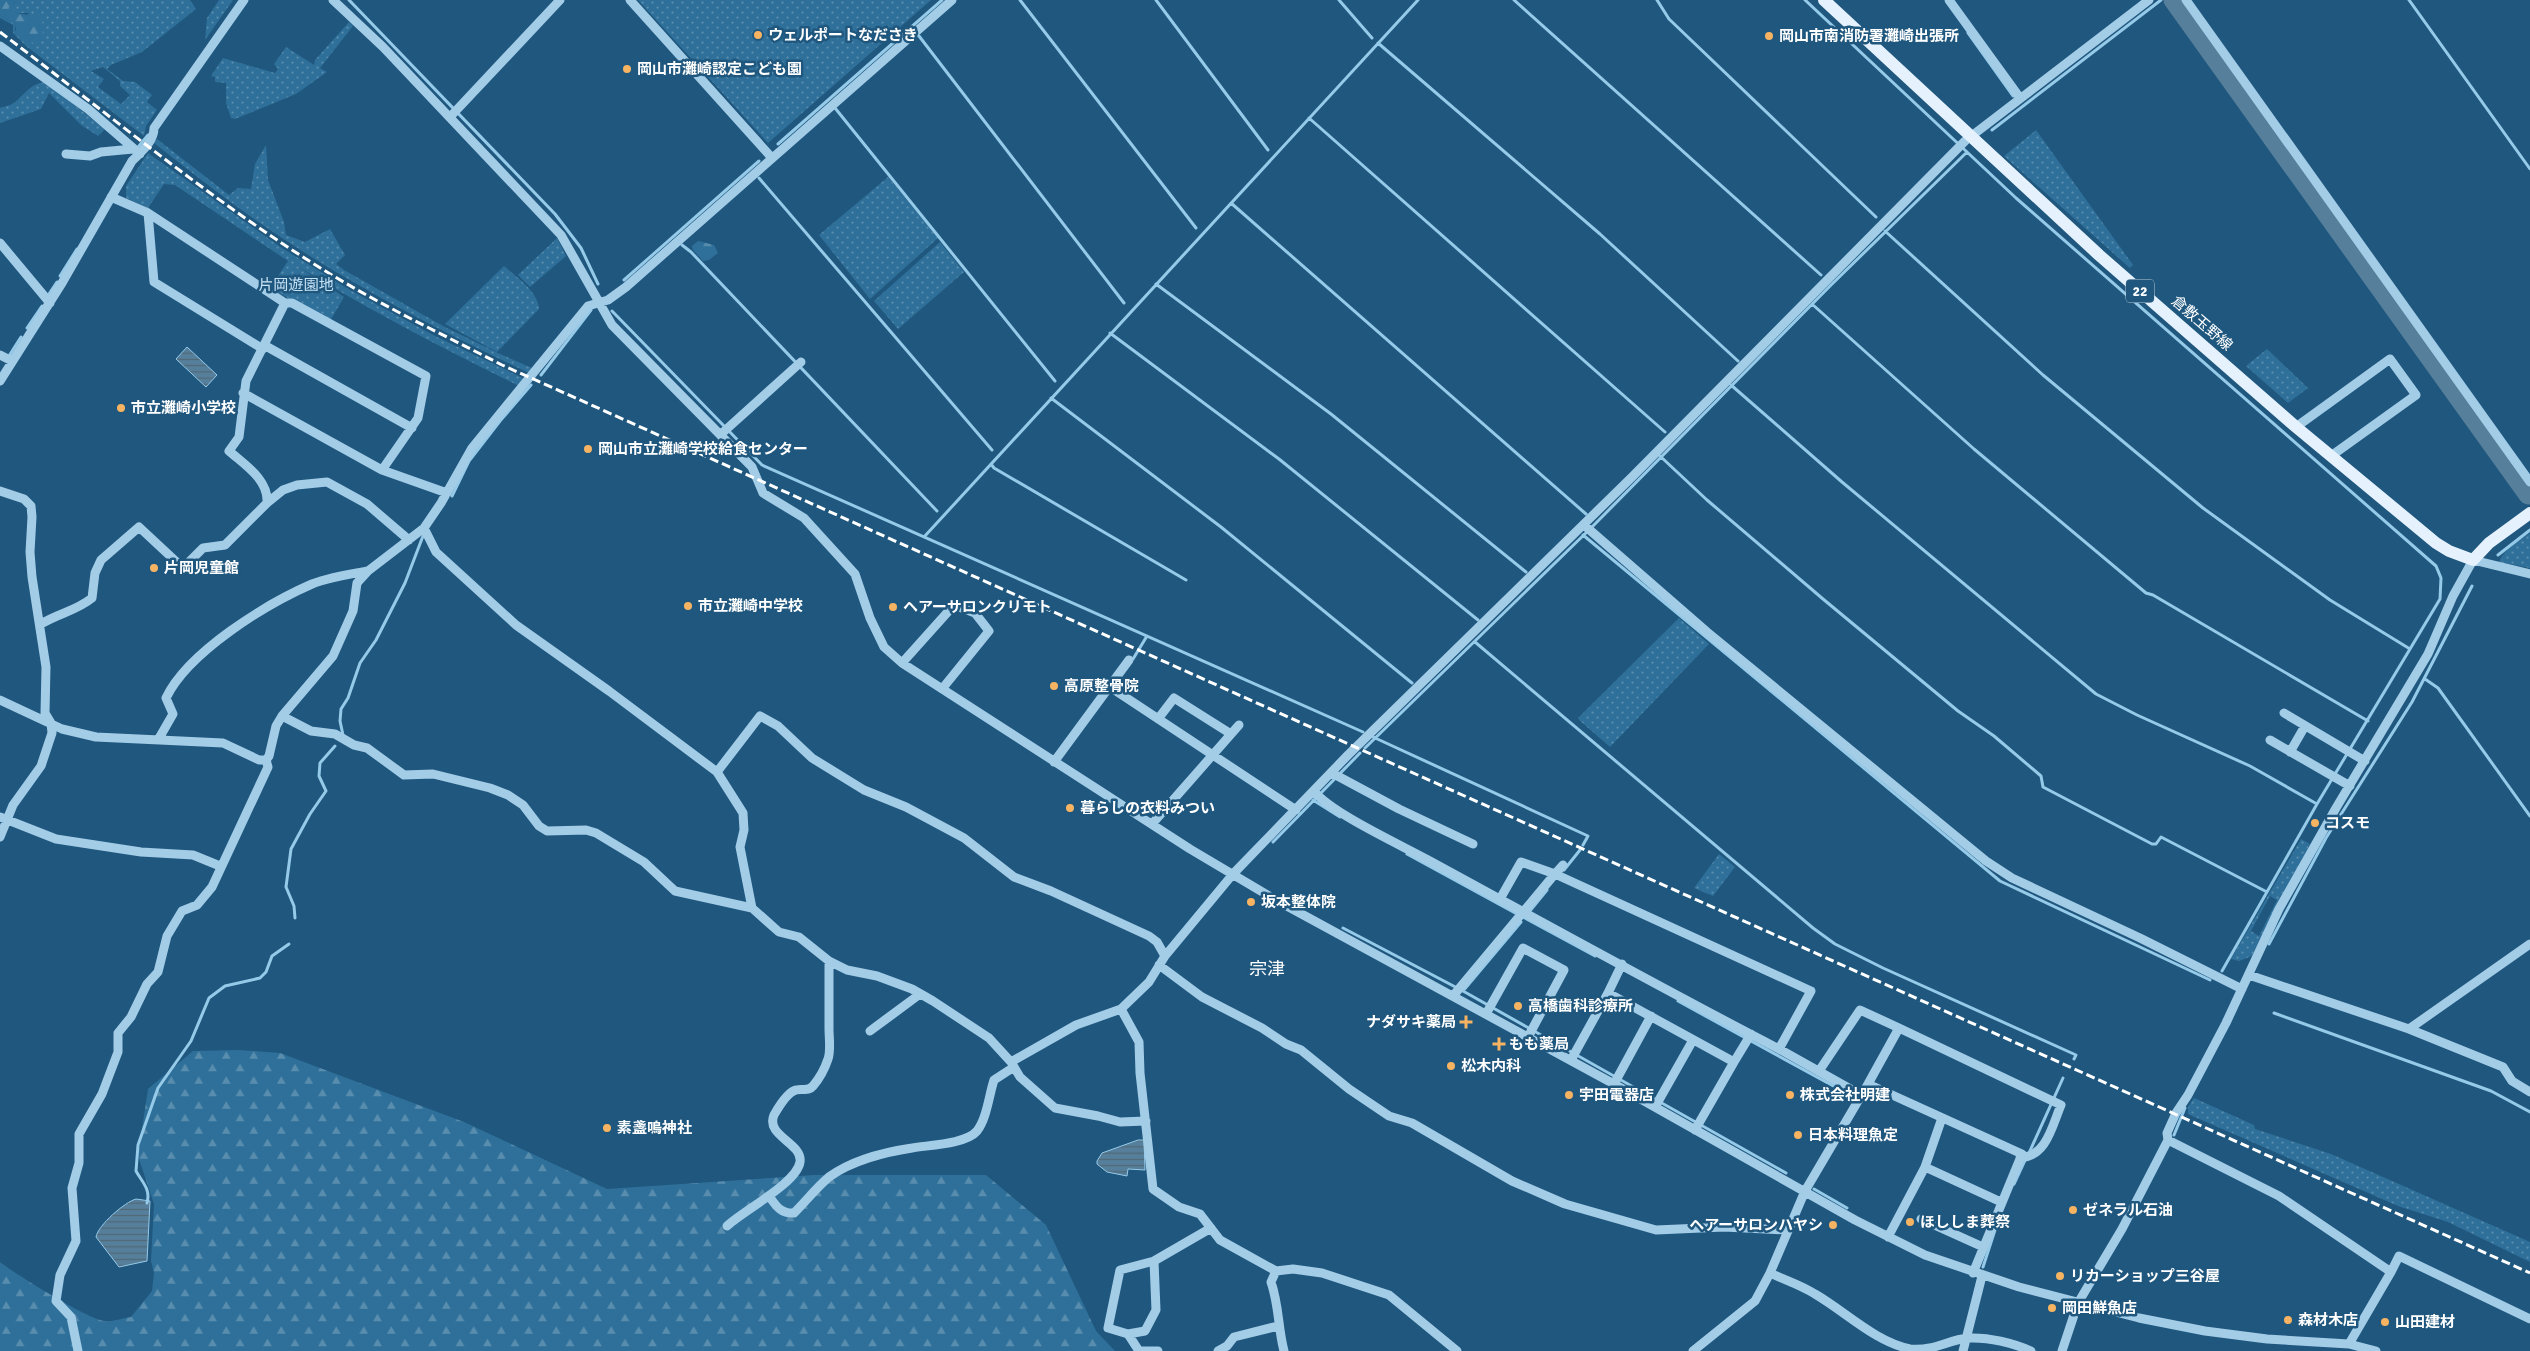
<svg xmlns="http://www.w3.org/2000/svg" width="2530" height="1351" font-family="Signika,'Noto Sans JP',sans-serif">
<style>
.grass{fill:url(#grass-dots);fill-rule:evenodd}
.forest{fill:url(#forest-firs)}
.water{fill:url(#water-rules);stroke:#96cae9}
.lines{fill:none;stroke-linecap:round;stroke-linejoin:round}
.stream{stroke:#96cae9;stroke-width:3}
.river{stroke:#567f9b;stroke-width:19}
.minor{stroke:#a3cce7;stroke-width:9}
.major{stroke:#e5f2fd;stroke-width:12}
.rail{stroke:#fff;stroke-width:3;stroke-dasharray:9 4;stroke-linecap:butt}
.poi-dot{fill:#f6b463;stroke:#1f577e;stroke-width:2}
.labels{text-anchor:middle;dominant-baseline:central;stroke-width:5;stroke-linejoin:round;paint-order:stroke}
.shield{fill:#1f577e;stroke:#bccdd8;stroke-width:1}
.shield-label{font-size:14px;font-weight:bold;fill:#fff}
.poi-label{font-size:15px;font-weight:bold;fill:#fff;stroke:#1f577e;text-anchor:start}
.park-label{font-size:15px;fill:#c6e3f6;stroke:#1f577e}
.street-label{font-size:15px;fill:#fff;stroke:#1f577e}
.quarter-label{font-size:18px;fill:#fff;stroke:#1f577e}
</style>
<defs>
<pattern id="grass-dots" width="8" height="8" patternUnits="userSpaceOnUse" patternTransform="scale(1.25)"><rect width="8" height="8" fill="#2f709a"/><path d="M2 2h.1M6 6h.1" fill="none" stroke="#598dae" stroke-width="1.8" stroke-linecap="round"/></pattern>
<pattern id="forest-firs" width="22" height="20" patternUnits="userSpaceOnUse" patternTransform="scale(1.25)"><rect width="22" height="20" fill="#2f709a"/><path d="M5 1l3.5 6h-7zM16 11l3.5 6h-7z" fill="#598dae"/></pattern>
<pattern id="water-rules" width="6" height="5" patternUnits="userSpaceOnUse" patternTransform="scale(1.25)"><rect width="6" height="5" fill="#567f9b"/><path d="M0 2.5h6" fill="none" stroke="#526877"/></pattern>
</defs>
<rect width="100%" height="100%" fill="#1f577e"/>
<path class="grass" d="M 15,0 L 190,0 L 196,9 L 142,52 L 111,65 L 107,69 L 123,81 L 135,82 L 152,95 L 147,102 L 157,110 L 146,126 L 144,136 L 26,46 L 13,33 L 13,25 L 0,18 L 0,15 L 15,24 L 15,31 L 29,13 L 16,13 L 7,8 L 14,4 ZM 103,67 L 120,81 L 120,86 L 130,95 L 121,104 L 98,87 L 104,79 L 91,71 Z
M 219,0 L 233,0 L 205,40 L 207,18 Z
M 638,0 L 931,0 L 768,143 Z
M 349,22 L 353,26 L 320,68 L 327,72 L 296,94 L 235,119 L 231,118 L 226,103 L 226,83 L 215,82 L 215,77 L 211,76 L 223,58 L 275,73 L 278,69 L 274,64 L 286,47 L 314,65 L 315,60 Z
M 45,82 L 105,129 L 98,136 L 81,125 L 49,93 L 41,109 L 0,123 L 0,108 C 5,106 12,105 15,102 C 25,94 30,84 45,82 Z
M 2036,130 L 2133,265 L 2130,268 L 2004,156 Z
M 157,139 L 229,195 L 238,188 L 251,189 L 255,164 L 266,145 L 268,180 L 284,222 L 286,235 L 305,242 L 330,229 L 345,255 L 336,264 L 344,270 L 443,326 L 498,353 L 532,368 L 529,373 C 443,332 358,289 279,236 C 236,208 195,175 154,143 Z
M 148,153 L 282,248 L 350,290 L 437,337 L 525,379 L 519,386 C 442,348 367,309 294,264 L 344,297 L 330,321 L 270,288 L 288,261 L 175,185 L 164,184 L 148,208 L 126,198 L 126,186 Z
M 888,177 L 938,238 L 870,299 L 819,235 Z
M 557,238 L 566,256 L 530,287 L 518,275 Z
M 940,242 L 964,272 L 898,329 L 874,301 Z
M 504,266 C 516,277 538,291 539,309 L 497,352 L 445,324 Z
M 2267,349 L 2308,388 L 2288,403 L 2246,366 Z
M 2530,533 L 2530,568 L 2499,562 C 2504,549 2519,541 2530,533 Z
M 1679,618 L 1709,644 L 1610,747 L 1579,720 L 1578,718 Z
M 2301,839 L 2310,844 L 2252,956 L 2239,961 L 2231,959 ZM 2270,896 L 2277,900 L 2259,936 L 2251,931 Z
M 1719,854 L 1735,867 L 1713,896 L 1694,888 Z
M 2194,1098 L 2254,1125 L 2255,1129 L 2331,1154 L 2530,1242 L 2530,1262 L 2448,1222 L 2398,1206 L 2188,1114 L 2188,1107 Z"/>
<path class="forest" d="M 15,0 L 14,4 L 8,8 L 16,13 L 42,17 L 43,33 L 39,44 C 27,42 16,38 15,24 L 0,15 L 0,0 Z
M 698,241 L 714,245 L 718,253 L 709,260 L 703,261 L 693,250 L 692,246 Z
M 239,1050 L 280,1053 L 464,1122 L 607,1189 L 814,1175 L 986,1175 L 1046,1225 L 1096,1331 L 1115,1351 L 0,1351 L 0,1262 C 15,1274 88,1319 104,1321 C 112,1322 123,1318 131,1317 L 152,1291 L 154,1273 L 151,1261 L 154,1204 L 138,1156 L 148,1089 L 193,1051 Z"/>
<path class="water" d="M 187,347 L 217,375 L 206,387 L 176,359 Z
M 1138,1140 L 1144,1140 L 1145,1170 L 1128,1169 L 1127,1176 L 1107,1172 L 1097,1164 L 1097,1161 L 1102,1153 Z
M 136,1199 L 150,1201 L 147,1261 L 119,1267 L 96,1237 C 98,1225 125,1202 136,1199 Z"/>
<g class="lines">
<path class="stream" d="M 349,0 L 555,214 L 581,248 L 598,284
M 1020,0 L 1196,228
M 1156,0 L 1268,150
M 1339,0 L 1372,38
M 1514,0 L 1821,275
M 1657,0 L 1669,19 L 1876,217
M 1805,0 L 2016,198 L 2436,566 L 2441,578 L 2440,599 L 2317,804 L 2222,971
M 2409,0 L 2530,169
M 1968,33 L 2013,96
M 919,36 L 1124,303
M 1378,43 L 1600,234 L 1738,361
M 835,108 L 1055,381
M 1309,118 L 1665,432
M 1992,130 L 2161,0
M 778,144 L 942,0
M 139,146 L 148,135
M 759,178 L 992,450
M 1231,203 L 1586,514
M 1885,231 L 2043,375 L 2203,508 L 2330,600 L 2410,649
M 682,245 L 691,252 L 937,511
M 60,276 L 77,249
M 624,280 L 759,161
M 1156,284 L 1331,414 L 1526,572
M 49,294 L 57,282
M 1812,304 L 1974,449 L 2146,593 L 2153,595 L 2368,721
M 612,311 L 762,465 L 1363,732
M 27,328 L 42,306
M 1110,333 L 1279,459 L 1478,620
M 9,356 L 21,337
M 541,375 L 591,310
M 1731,385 L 1842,482 L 2096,694 L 2137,715 L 2250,766 L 2317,804
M 1051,398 L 1221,527 L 1412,683
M 1660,456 L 1707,500 L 1823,599 L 1958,711 L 1994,736 L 2041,776 L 2043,787 L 2152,844 L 2156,844 L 2161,837 L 2267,892
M 991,464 L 994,468 L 1186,580
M 452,496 L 469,461 L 500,421 L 531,385
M 1583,535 L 2000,881 L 2210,980
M 924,537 L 1418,0
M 2498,555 L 2530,530
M 1475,642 L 1813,928 L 1835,944 L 1883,968 L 2076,1055 L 2074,1059
M 1133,659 L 1147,636
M 2425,679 L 2438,688 L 2530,816
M 343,735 L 340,721 L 341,709 L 348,698 L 360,663 L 376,640 L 405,583 L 423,536
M 1373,737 L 1588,836 L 1583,845
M 1365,748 L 1592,527 L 1831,285 L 1967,152
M 1313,800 L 1340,817
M 1273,842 L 1360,753
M 1407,854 L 1517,914
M 1564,870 L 1580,850
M 1529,912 L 1547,890
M 1523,917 L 1595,956
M 295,918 L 294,906 L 286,887 L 291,849 L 310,814 L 326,791 L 319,776 L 320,763 L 335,746
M 1343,928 L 1463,991 L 1786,1173
M 2269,944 L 2326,838 L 2412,702 L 2472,586
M 1463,991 L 1521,922
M 1678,1001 L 1837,1088
M 2274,1013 L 2491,1091 L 2530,1112
M 2174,1135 L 2185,1108
M 2029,1153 L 2063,1078
M 2014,1184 L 2026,1158
M 1814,1189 L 1847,1208
M 147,1203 C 151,1189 142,1182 136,1171 L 138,1145 L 158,1088 L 191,1041 L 209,998 L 225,986 L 260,978 L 266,972 L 272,956 L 289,944
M 1983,1267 L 1996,1227"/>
<path class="river" d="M 2173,0 L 2528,495"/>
<path class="minor" d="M 333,0 L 383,47 L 561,235 L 612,325 L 752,467 L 763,493 L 804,518 L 855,574 L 870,618 L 884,647 L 902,663 L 1190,849 L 1274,899 L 1614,1084 L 1855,1220 L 1925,1255 L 2019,1287 L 2139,1318 L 2205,1331 L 2267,1339 L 2349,1344 L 2376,1351
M 630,0 L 772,158
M 1949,0 L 2020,98
M 2186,0 L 2530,482
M 0,46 L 88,109 L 140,154
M 450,117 L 560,0
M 66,154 L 90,156 L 101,152 L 133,149
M 148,213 L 154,282 L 263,349
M 0,243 L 50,303
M 285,303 L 292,303 L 426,376 L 418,418 L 382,470
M 264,345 L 412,428
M 0,355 L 12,361
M 0,381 L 62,283 L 132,161 C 141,152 154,142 154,128 L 244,0
M 243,393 L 382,470 L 447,493
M 2296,427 L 2390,359 L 2416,395 L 2331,456
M 720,435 L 801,362
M 0,491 L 24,499 L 31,506 L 32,517 L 30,552 L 32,577 L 46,667 L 45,713 L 51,723 L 52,733 L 41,766 L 13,805 L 0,837
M 267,503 L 283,490 L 297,485 L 327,482 L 367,504 L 409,540
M 1584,525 L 1707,632 L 1986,861 L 2012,878 L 2140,938 L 2242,989
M 424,528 L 436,552 L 516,625 L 609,691 L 717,772 L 743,813 L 744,830 L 740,847 L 752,908
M 41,624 C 59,613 76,611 92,598 L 95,573 L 101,560 L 139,527 L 183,568 L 203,548 L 225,545 L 267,503 C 269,480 245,465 229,451 L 239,437 L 246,381 L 285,303 L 148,213 L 111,197
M 902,663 L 954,605 L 975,613 L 989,631 L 942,689
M 1110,687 L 1296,810
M 0,700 L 62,729 L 96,737 L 223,743 L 259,760 L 266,760
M 2284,713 L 2365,761
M 282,716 L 311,731 L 335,734 L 354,745 L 367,748 L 404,775 L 433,774 L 490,788 L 508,795 L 523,805 L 539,826 L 547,831 L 586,830 L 596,833 L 644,862 L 675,891 L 752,908 L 779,932 L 799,937 L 829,961 L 847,970 L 877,976 L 912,989 L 933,1001 L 989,1038 L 1011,1062 L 1020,1077 L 1055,1108 L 1098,1116 L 1120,1122 L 1146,1121
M 1158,719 L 1174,698 L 1231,734
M 158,740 L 173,714 L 166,698 C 188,652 266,604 312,584 C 330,577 350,574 368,571
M 2270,740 L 2350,786
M 2290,752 L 2305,726
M 1054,762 L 1129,660
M 717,772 L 760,716 L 778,726 L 812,758 L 864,790 L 906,807 L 964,838 L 1014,877 L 1051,891 L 1149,936 L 1157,942 L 1165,956
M 1332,773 L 1399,809 L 1473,844
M 1314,791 C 1331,813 1401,845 1428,860 C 1544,923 1661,988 1779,1049 L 1811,991 L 1555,874 L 1521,862 L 1500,899
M 0,817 L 56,839 L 141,852 L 193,855 L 220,866
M 1152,824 L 1239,725
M 1555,874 L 1563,865
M 1159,965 L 1202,997 L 1262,1028 L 1286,1044 L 1301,1050 L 1349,1089 L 1389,1116 L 1412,1123 L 1512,1181 L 1565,1204 L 1656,1230 L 1724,1227 L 1787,1230
M 2249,975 L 2409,1029 L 2503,1067 L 2512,1081 L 2530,1092
M 1608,993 L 1622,964
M 1453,996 L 1554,875
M 1486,1014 L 1523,948 L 1564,970 L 1528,1037
M 2409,1029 L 2530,944
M 870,1031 L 920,994
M 1779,1049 L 1861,1095
M 1571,1060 L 1608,993 L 1734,1062 L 1695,1130
M 1011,1062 L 1076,1025 L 1121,1009
M 1734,1062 L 1751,1034
M 1819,1071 L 1860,1010 L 1899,1028
M 1614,1084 L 1651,1016
M 1868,1084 L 2022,1154 L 1973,1273
M 1655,1107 L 1693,1040
M 2168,1140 L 2279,1196 L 2391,1272 L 2349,1344
M 1925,1167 L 2001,1202
M 769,1196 C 776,1206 781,1214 794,1213 C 806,1201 816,1188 829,1177 C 851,1161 885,1152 912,1148 C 929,1145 966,1144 977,1131 C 987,1118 989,1095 994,1080 L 1014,1067
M 1921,1219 L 1983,1247
M 727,1226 C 744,1210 797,1183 800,1162 C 803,1143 765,1136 774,1115 C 778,1108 787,1092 796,1090 C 803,1088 808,1092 813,1086 C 819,1079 825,1068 828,1059 C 831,1051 829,1038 829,1029 C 829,1006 829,984 829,961
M 1888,1237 L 1925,1167 L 1942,1118
M 1276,1271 L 1271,1282 C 1279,1305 1278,1328 1284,1351
M 2391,1272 L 2399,1256 L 2530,1319
M 1770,1273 C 1785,1280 1801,1285 1815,1294 C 1846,1312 1874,1341 1910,1349 C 1936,1351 1947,1340 1968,1338 C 1989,1337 2013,1343 2031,1351
M 1128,1334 L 1145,1331 L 1156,1310 L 1154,1261
M 78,1351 L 71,1317 L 56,1301 L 60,1275 L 76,1241 L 72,1188 L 79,1163 L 79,1134 L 102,1094 L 118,1052 L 118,1033 L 131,1017 L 147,984 L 158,972 L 167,936 L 182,911 L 197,905 L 212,887 L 268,767 L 266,760 L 269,756 L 276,726 L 282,716 L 333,656 L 353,611 L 357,583 L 368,571 L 424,528 L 441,503 L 472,448 L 588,306 L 608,300 L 626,287 L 952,0
M 1158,1351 L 1139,1351 L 1128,1334 L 1108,1328 L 1120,1270 L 1154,1261 L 1211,1228
M 1218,1351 L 1227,1346 L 1234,1337 L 1278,1326
M 1457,1351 L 1389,1295 L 1322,1273 L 1293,1269 L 1276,1271 L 1220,1240 L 1200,1214 L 1179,1207 L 1153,1189 L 1140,1073 L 1139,1042 L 1121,1009 L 1149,982 L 1165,956 L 1233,874 L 1348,755 L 1632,477 L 1965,141 L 2149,0
M 1693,1351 L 1755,1301 L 1770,1273 L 1805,1191 L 1868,1084 L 1899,1028 L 2061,1105 C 2052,1126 2047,1156 2020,1158
M 1963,1351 L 1982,1276
M 2062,1351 L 2078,1303 L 2122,1229 L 2168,1140 L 2167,1133 L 2176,1113 L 2188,1095 L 2226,1023 L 2279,909 L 2336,808 L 2428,654 L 2453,596 L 2473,560 L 2530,574"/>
<path class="major" d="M 1824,0 L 2099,255 L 2296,427 L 2436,543 L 2449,551 L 2473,560 L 2489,543 L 2530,513"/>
<path class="rail" d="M 0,32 C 106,112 209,199 322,269 C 380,305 442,334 502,365 L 2530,1273"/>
</g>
<g class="poi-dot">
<circle cx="758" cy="35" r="5"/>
<circle cx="1769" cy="36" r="5"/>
<circle cx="627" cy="69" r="5"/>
<circle cx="121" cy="408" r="5"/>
<circle cx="588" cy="449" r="5"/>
<circle cx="154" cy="568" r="5"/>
<circle cx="688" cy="606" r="5"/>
<circle cx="893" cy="607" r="5"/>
<circle cx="1054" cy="686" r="5"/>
<circle cx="1070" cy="808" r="5"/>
<circle cx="2315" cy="823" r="5"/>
<circle cx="1251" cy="902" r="5"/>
<circle cx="1518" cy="1006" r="5"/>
<path d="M1463.5 1014.5h5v5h5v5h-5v5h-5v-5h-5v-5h5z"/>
<path d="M1496.5 1036.5h5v5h5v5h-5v5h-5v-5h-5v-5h5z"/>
<circle cx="1451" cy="1066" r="5"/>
<circle cx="1569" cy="1095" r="5"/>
<circle cx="1790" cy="1095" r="5"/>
<circle cx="607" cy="1128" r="5"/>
<circle cx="1798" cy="1135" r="5"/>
<circle cx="2073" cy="1210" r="5"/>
<circle cx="1910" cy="1222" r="5"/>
<circle cx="1833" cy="1225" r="5"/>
<circle cx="2060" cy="1276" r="5"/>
<circle cx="2052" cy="1308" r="5"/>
<circle cx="2288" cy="1320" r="5"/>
<circle cx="2385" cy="1322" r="5"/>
</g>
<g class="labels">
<rect class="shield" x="2126" y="279.5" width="28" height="23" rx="4"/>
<g class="shield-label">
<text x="2140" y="291">22</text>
</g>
<g class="poi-label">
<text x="768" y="35">ウェルポートなださき</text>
<text x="1779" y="36">岡山市南消防署灘崎出張所</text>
<text x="637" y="69">岡山市灘崎認定こども園</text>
<text x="131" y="408">市立灘崎小学校</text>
<text x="598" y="449">岡山市立灘崎学校給食センター</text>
<text x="164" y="568">片岡児童館</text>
<text x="698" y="606">市立灘崎中学校</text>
<text x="903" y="607">ヘアーサロンクリモト</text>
<text x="1064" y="686">高原整骨院</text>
<text x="1080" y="808">暮らしの衣料みつい</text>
<text x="2325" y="823">コスモ</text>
<text x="1261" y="902">坂本整体院</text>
<text x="1528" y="1006">高橋歯科診療所</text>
<text x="1456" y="1022" text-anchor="end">ナダサキ薬局</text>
<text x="1509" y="1044">もも薬局</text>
<text x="1461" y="1066">松木内科</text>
<text x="1579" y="1095">宇田電器店</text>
<text x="1800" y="1095">株式会社明建</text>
<text x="617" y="1128">素盞嗚神社</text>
<text x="1808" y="1135">日本料理魚定</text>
<text x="2083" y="1210">ゼネラル石油</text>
<text x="1920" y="1222">ほししま葬祭</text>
<text x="1823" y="1225" text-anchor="end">ヘアーサロンハヤシ</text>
<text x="2070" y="1276">リカーショップ三谷屋</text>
<text x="2062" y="1308">岡田鮮魚店</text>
<text x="2298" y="1320">森材木店</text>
<text x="2395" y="1322">山田建材</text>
</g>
<g class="park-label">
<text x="296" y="285">片岡遊園地</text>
</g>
<g class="street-label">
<text transform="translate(2202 323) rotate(41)">倉敷玉野線</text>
</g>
<g class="quarter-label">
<text x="1267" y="969">宗津</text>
</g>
</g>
</svg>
